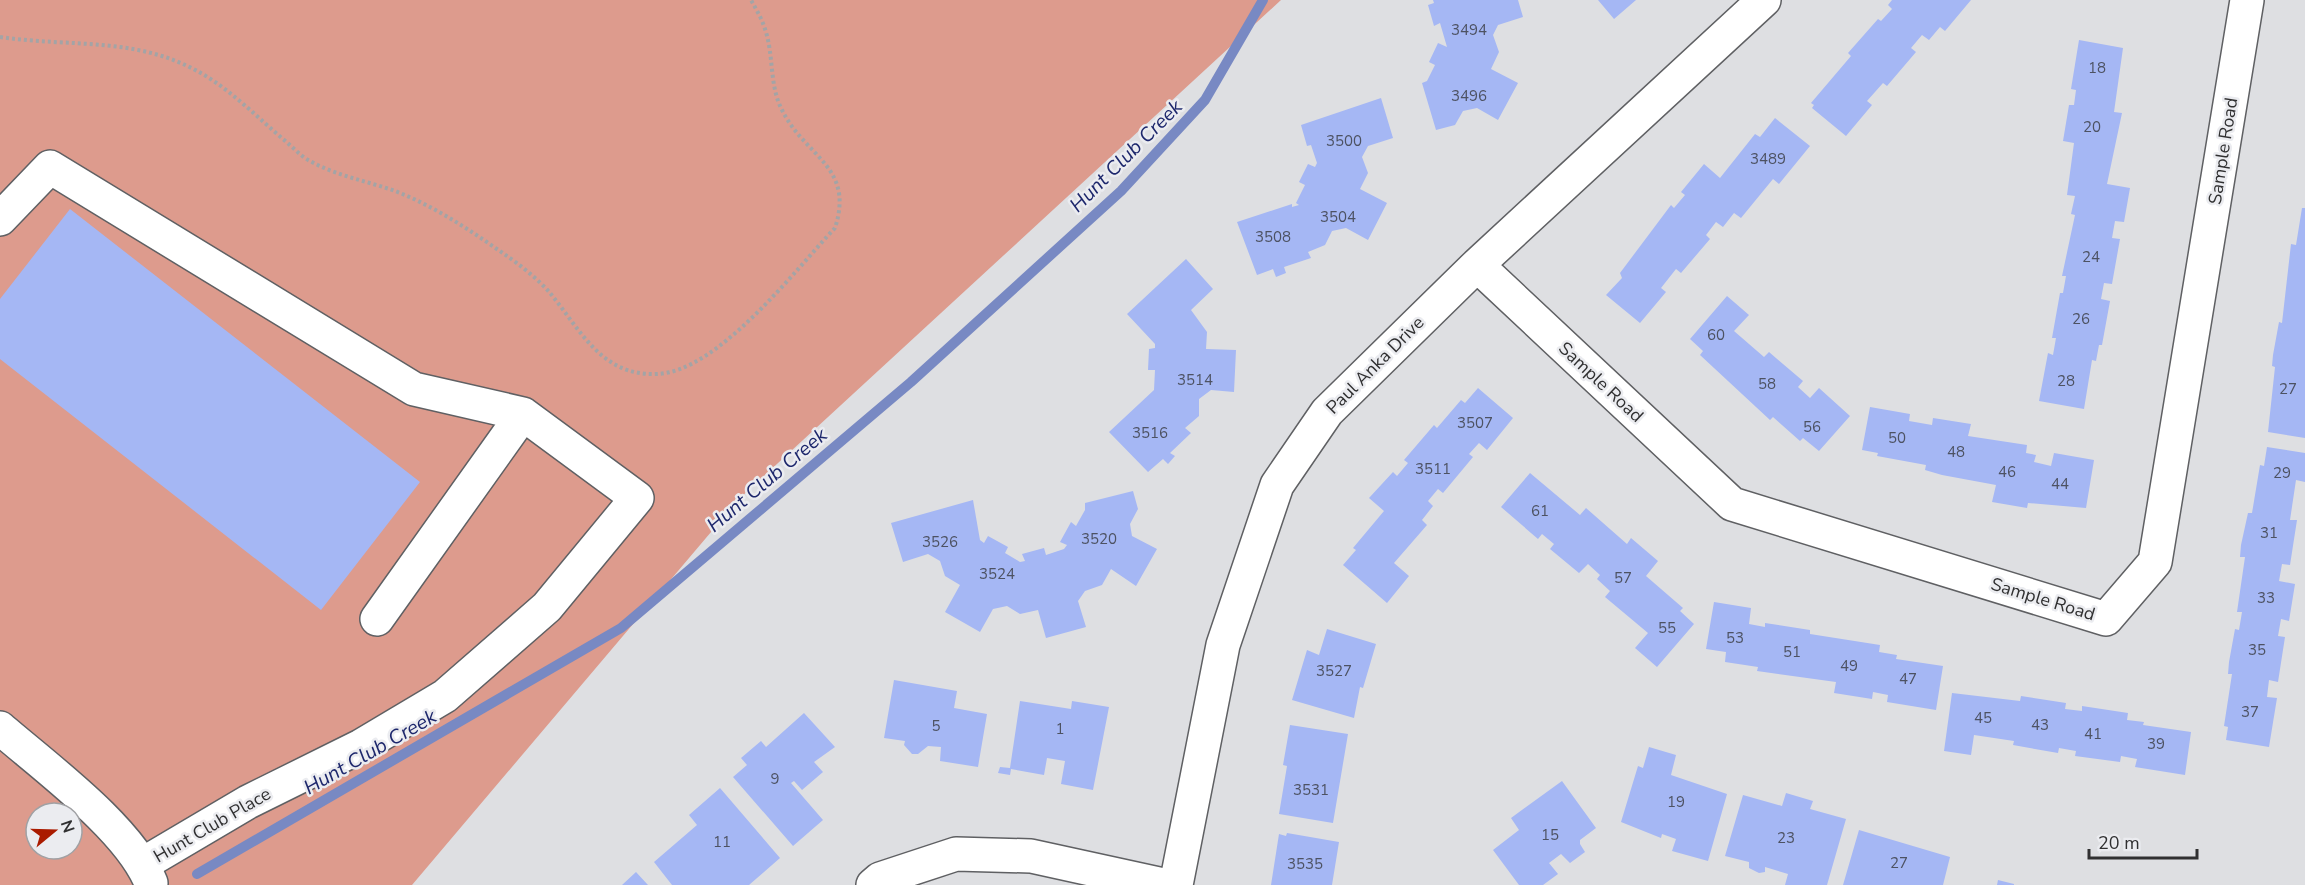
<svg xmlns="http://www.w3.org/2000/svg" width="2305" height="885" font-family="'Nunito Sans',sans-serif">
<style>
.green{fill:#dd9b8d;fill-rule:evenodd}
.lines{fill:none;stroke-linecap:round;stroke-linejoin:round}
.stream{stroke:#7889c3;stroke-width:10}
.building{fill:#a5b7f4}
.minor-casing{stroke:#5f6063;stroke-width:36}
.path{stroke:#a3a4a6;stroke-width:4;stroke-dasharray:3 3;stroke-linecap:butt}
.minor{stroke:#fff;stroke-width:33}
.labels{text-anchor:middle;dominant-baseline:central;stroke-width:5;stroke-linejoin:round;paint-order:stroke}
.number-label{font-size:15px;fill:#4d5262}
.street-label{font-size:18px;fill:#303031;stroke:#ebecf0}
.water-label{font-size:20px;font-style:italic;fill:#1d276c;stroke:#ebecf0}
</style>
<rect width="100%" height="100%" fill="#dedfe2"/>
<path class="green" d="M 0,0 L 1281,0 L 739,499 L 412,885 L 0,885 ZM 36,813 L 72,813 L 72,849 L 36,849 Z"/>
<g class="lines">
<path class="stream" d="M 197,874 L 621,628 L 911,382 L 1121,191 L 1205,100 L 1263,0"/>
</g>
<path class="building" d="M 1433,0 L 1518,0 L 1523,17 L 1498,25 L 1493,35 L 1499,52 L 1491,69 L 1518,83 L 1498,120 L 1477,108 L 1463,111 L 1455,125 L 1436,130 L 1422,83 L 1427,81 L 1435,65 L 1429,62 L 1438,43 L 1447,47 L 1440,23 L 1434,26 L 1428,5 L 1434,3 Z
M 1598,0 L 1636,0 L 1614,19 Z
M 1892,0 L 1971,0 L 1945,31 L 1940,27 L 1929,40 L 1922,35 L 1911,48 L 1916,52 L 1887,86 L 1883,83 L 1867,101 L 1872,105 L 1846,136 L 1812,108 L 1814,105 L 1811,103 L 1851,56 L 1848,53 L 1878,19 L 1881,21 L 1892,9 L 1888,5 Z
M 2079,40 L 2123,48 L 2114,112 L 2122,113 L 2107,184 L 2130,188 L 2124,222 L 2115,221 L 2112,238 L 2120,239 L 2112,284 L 2104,283 L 2101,299 L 2110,301 L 2102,345 L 2099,345 L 2096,361 L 2092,360 L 2084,409 L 2039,401 L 2048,353 L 2053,355 L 2056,338 L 2052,338 L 2060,293 L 2063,293 L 2066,276 L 2062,276 L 2075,215 L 2071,214 L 2075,196 L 2067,195 L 2074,143 L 2063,141 L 2069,105 L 2074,105 L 2076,90 L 2071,89 Z
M 1381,98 L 1393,138 L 1368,146 L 1362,157 L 1368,173 L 1360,189 L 1387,203 L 1368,240 L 1346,228 L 1332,231 L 1325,245 L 1308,252 L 1311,258 L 1284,267 L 1286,273 L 1276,277 L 1273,269 L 1257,275 L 1237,222 L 1292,204 L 1292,207 L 1299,205 L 1296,203 L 1305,185 L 1299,182 L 1308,164 L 1315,167 L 1317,163 L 1311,145 L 1307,146 L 1301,125 Z
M 1775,118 L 1810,146 L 1779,184 L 1773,179 L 1741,218 L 1734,213 L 1723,227 L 1716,222 L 1706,235 L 1710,239 L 1681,273 L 1676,269 L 1661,288 L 1666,292 L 1640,323 L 1606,295 L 1622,278 L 1620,273 L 1671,205 L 1674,208 L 1685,195 L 1681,192 L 1704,164 L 1720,178 L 1755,134 L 1760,137 Z
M 2302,208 L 2305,208 L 2305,438 L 2268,432 L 2275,367 L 2272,366 L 2273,355 L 2279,322 L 2282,323 L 2291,244 L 2296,245 Z
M 70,209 L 420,482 L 321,610 L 0,359 L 0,299 Z
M 1186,259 L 1213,289 L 1191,310 L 1207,332 L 1206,349 L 1236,350 L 1234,392 L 1211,390 L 1199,399 L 1199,416 L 1185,428 L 1191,433 L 1170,453 L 1175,456 L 1168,464 L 1163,459 L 1148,472 L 1109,432 L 1154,390 L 1155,370 L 1148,370 L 1149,349 L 1155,348 L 1155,344 L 1127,314 Z
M 1727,296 L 1749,315 L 1734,331 L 1764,357 L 1769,352 L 1803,381 L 1798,387 L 1810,398 L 1819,388 L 1850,416 L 1819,451 L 1803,438 L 1800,441 L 1773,417 L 1770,420 L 1700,355 L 1703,351 L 1690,339 Z
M 1478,388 L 1513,418 L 1487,450 L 1479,443 L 1469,454 L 1473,457 L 1443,493 L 1438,489 L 1428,501 L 1433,506 L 1422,520 L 1427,525 L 1394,563 L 1409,576 L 1387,603 L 1343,565 L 1356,550 L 1353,548 L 1384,511 L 1369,498 L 1393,472 L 1397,476 L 1408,463 L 1404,460 L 1434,425 L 1437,428 L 1461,400 L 1465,403 Z
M 1870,407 L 1910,414 L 1909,421 L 1932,425 L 1933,418 L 1971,424 L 1968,436 L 2027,445 L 2026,453 L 2036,455 L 2034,462 L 2051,466 L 2054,453 L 2094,460 L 2086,508 L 2028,503 L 2027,508 L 1992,502 L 1996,485 L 1942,475 L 1925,470 L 1926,465 L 1877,456 L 1878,453 L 1862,450 Z
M 2267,447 L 2305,453 L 2305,482 L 2296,480 L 2290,520 L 2297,520 L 2290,565 L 2282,564 L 2279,581 L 2295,584 L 2289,621 L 2281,619 L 2278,636 L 2285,637 L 2278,682 L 2269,680 L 2267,697 L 2277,698 L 2269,747 L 2226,740 L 2228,727 L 2224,726 L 2232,674 L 2228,674 L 2229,662 L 2235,629 L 2239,630 L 2242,612 L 2237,612 L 2245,557 L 2240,557 L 2241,545 L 2248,513 L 2252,513 L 2260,465 L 2264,466 Z
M 1530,473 L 1580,515 L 1586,508 L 1627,544 L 1631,538 L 1658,561 L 1646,576 L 1683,608 L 1680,611 L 1694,624 L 1657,667 L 1635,648 L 1648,633 L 1605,597 L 1610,591 L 1597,579 L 1600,575 L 1588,564 L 1579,573 L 1550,549 L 1554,544 L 1542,534 L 1538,539 L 1501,507 Z
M 1133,491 L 1138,509 L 1130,524 L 1132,536 L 1157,549 L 1136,586 L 1111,569 L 1102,585 L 1085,591 L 1078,601 L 1086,627 L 1046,638 L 1038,610 L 1020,614 L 1007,606 L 993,609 L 980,632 L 945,612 L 960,585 L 945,576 L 940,561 L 928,554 L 903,562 L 891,523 L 973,500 L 980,540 L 984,543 L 988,536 L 1008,547 L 1005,553 L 1020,562 L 1025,561 L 1022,554 L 1044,548 L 1046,555 L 1064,549 L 1067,545 L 1060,542 L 1071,522 L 1076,526 L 1085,510 L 1085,503 Z
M 1714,602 L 1751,608 L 1749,624 L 1765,627 L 1765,623 L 1810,630 L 1810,634 L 1880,645 L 1879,652 L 1897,655 L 1896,659 L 1943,666 L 1936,710 L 1887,702 L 1888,695 L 1873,692 L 1872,699 L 1834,693 L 1836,682 L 1757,671 L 1758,667 L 1725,662 L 1726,652 L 1706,649 Z
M 1327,629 L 1376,644 L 1363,688 L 1360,687 L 1354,718 L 1292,700 L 1307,650 L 1319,655 Z
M 894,680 L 957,691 L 954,708 L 987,714 L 978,767 L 940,761 L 941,747 L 928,746 L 918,754 L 912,754 L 904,745 L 905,741 L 884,738 Z
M 1952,693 L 2020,701 L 2021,696 L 2066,703 L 2065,709 L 2082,711 L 2082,706 L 2128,713 L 2127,720 L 2144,722 L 2143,725 L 2191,732 L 2185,775 L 2135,767 L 2137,759 L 2121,756 L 2120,762 L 2075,756 L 2076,751 L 2059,748 L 2058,753 L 2013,745 L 2014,741 L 1974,735 L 1971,755 L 1944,751 Z
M 1020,701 L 1071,709 L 1072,701 L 1109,707 L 1093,790 L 1061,784 L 1065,761 L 1047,758 L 1044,775 L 1011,769 L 1010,775 L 998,773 L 1000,767 L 1010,768 Z
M 804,713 L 835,747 L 814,762 L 823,772 L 802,790 L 794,781 L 791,783 L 823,820 L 793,846 L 733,777 L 747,765 L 741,758 L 761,741 L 766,747 Z
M 1290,725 L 1348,734 L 1333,823 L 1279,814 L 1287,766 L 1283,765 Z
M 1649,747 L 1676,755 L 1671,775 L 1727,794 L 1708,861 L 1672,851 L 1676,839 L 1662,834 L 1661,838 L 1621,822 L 1638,766 L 1643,768 Z
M 1562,781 L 1596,828 L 1580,840 L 1580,844 L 1585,852 L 1570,863 L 1561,854 L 1549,863 L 1558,874 L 1543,885 L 1519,885 L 1493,850 L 1519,830 L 1511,818 Z
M 720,788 L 780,858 L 749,885 L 672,885 L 654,862 L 697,825 L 689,815 Z
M 1786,793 L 1813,801 L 1810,809 L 1846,819 L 1827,885 L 1785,885 L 1788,874 L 1765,867 L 1765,872 L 1759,873 L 1749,868 L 1749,862 L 1725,856 L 1743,795 L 1782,806 Z
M 1859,830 L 1950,857 L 1943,885 L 1843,885 Z
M 1287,833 L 1339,842 L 1332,885 L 1271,885 L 1279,834 L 1286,836 Z
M 636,872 L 648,885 L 622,885 Z
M 1998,880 L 2014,884 L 2014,885 L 1997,885 Z"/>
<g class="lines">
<g class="minor-casing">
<path id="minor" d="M 0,219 L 50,167 L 414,389 L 523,414 L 637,498 L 547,607 L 445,696 L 361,746 L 248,802 L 143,864
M 1477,265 L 1732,504 L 2106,619 L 2155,562 L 2247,0
M 377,619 L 523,414
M 0,728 C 45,767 130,829 151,883
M 873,885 L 880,879 L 956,854 L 1031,856 L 1164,885
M 1176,885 L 1223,645 L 1277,485 L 1327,412 L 1477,265 L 1764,0"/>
</g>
<path class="path" d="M 0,37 C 74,48 142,35 209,78 C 236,95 259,119 283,139 C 292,146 300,156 310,161 C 337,176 367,181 395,191 C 434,206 470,230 504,254 C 519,264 538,279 550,293 C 580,329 601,376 656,374 C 717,373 795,270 835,228 C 855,166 805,157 782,110 C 769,85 774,55 765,29 C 762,19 756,9 751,0"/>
<use href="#minor" class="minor"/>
</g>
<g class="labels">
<g class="number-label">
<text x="1469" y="30">3494</text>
<text x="2097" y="68">18</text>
<text x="1469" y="96">3496</text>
<text x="2092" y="127">20</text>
<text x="1344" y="141">3500</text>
<text x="1768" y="159">3489</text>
<text x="1338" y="217">3504</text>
<text x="1273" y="237">3508</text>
<text x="2091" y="257">24</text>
<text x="2081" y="319">26</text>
<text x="1716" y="335">60</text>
<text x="1195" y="380">3514</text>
<text x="2066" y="381">28</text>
<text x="1767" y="384">58</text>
<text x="2288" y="389">27</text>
<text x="1475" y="423">3507</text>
<text x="1812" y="427">56</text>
<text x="1150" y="433">3516</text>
<text x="1897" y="438">50</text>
<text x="1956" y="452">48</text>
<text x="1433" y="469">3511</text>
<text x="2007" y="472">46</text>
<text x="2282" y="473">29</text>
<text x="2060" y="484">44</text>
<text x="1540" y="511">61</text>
<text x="2269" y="533">31</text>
<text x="1099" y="539">3520</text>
<text x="940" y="542">3526</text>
<text x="997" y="574">3524</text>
<text x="1623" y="578">57</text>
<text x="2266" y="598">33</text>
<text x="1667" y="628">55</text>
<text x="1735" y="638">53</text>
<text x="2257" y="650">35</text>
<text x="1792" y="652">51</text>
<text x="1849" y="666">49</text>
<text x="1334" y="671">3527</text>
<text x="1908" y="679">47</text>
<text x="2250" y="712">37</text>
<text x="1983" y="718">45</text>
<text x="2040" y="725">43</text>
<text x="936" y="726">5</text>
<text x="1060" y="729">1</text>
<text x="2093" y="734">41</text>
<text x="2156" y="744">39</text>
<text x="775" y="779">9</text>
<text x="1311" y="790">3531</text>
<text x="1676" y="802">19</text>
<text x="1550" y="835">15</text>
<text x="1786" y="838">23</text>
<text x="722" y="842">11</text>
<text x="1899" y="863">27</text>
<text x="1305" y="864">3535</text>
</g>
<g class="street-label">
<text transform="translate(2223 151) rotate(-81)">Sample Road</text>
<text transform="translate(1375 365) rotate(-45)">Paul Anka Drive</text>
<text transform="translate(1601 382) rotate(43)">Sample Road</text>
<text transform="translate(2043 599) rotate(17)">Sample Road</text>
<text transform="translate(212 825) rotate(-30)">Hunt Club Place</text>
</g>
<g class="water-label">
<text transform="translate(1126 156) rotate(-45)">Hunt Club Creek</text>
<text transform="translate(767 480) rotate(-40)">Hunt Club Creek</text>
<text transform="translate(370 752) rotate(-30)">Hunt Club Creek</text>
</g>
</g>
<g transform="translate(54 831) rotate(71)"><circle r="28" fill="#ebecf0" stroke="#a0a1a4" stroke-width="1.5"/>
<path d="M0-4.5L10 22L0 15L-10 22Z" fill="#aa1b00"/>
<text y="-9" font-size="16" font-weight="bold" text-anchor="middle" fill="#303031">N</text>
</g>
<path d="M2089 849v9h108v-9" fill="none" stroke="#303031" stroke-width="3"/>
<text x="2098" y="849" font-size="18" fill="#303031" stroke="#ebecf0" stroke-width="4.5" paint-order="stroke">20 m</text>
</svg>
